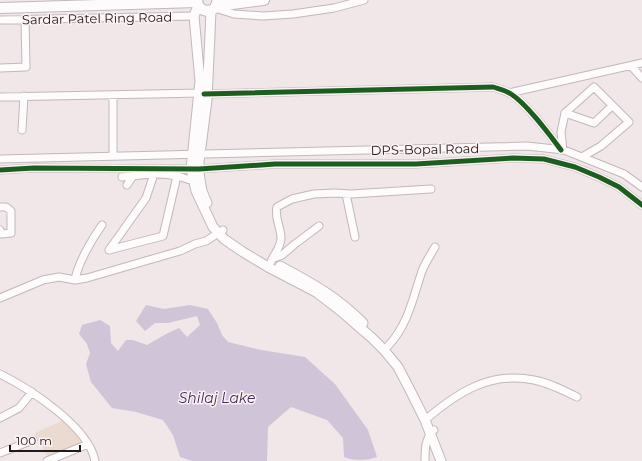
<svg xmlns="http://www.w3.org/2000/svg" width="642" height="461" font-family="Montserrat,sans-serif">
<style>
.green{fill:#eadacf}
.water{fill:#d0c4d9}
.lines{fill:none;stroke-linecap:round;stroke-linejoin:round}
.minor-casing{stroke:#c1b9ba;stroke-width:9}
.major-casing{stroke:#c1b9ba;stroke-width:11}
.highway-casing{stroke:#c1b9ba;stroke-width:12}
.minor{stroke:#fdfbfc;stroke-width:7}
.major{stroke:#fdfbfc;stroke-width:9}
.highway{stroke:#fdfbfc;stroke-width:10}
.cycleway-casing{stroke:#fdf2f3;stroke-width:8}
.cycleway{stroke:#1b5e20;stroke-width:5}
.labels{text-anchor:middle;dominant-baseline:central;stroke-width:3;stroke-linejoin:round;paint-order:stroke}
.street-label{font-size:13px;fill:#211a1b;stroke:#fdf2f3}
.water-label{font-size:14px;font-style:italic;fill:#402c55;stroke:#fdf2f3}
</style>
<rect width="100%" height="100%" fill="#f1e6e8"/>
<path class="green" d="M 62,421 L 83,441 L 79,449 L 48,458 L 35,433 Z"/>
<path class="water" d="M 146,305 L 164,309 L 190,305 L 208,309 L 217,323 L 222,335 L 228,342 L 261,350 L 305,357 L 335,384 L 368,430 L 377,457 C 366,461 353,461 344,457 L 343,438 L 327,420 L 291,407 L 268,427 L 267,461 L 192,461 L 180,457 L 173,435 L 163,420 L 136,412 L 112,408 L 91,382 L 86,364 L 90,353 L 87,344 L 79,334 L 82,325 L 100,320 L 110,326 L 111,343 L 118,351 L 126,340 L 133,340 L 147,345 L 166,334 L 179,328 L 187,337 L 200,325 L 197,316 L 168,323 L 155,323 L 145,331 L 136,321 Z"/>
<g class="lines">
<g class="minor-casing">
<path id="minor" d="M 215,8 L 234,14 L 263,16 L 293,14 L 334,8 L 364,0
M 0,20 L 194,16
M 631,66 L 642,78
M 0,68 L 26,67 L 25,19
M 509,93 L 642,63
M 204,94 L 493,87 C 499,89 505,90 511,94 C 527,104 549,134 561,150
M 0,97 L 201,93
M 22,130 L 24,96
M 563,150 L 561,132 L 565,113
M 113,156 L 113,95
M 582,157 L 601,146 L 629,122 L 594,87 L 565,113 L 594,123 L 612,106
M 0,159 L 527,146 L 564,150 L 624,174 L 642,187
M 0,170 L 34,168 L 199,169 L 275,164 L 416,164 L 513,158 L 544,159 L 575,167 L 599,177 L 619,187 L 642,205
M 122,177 C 139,175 159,172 177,176 C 183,177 187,180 193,180
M 127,185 L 133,176
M 346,194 L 355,237
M 0,207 L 6,207 L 11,211 L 11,233 L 2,234 L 0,230
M 109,250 L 163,236 L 177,176
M 109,250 L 146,198 L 154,174
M 272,259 L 282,255 L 295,244 L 319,226
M 271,262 C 274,254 281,247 281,238 C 281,227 274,218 277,207 L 292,199 L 314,194 L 335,193 L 351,194 L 431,189
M 75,280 C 78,263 92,239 102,225
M 0,298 L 43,280 L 59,277 L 75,280 L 87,278 L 180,251 L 195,244 L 206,241 L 223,230
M 388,346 C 408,325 413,298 422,271 C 425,263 431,254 435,247
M 0,374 C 30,389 89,427 95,461
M 0,418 L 19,408 L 32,392
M 425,420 C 457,393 489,371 534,380 C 549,383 563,390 577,397
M 0,453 L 33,440
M 47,461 L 88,444
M 425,461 C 425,449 425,438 434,430"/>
</g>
<g class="major-casing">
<path id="major" d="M 198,6 L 194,16 L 200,81 L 191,169 L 196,191 L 213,227 L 224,239 L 243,252 L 268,267 L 316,292 L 342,312 L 372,338 L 384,350 L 398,367 L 411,392 L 425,420 L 441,461
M 207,203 L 202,191 L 199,173 L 199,162 L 207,100 L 211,11
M 280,266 C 312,283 337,297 363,323"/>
</g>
<g class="highway-casing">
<path id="highway" d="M 197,0 C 198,10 207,14 215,8 L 218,0
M 217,6 L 264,0
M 0,8 L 197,2"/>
</g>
<use href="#minor" class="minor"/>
<use href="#major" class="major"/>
<use href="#highway" class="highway"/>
<g class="cycleway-casing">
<path id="cycleway" d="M 204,94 L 493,87 C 499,89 505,90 511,94 C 527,104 549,134 561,150
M 0,170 L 34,168 L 199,169 L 275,164 L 416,164 L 513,158 L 544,159 L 575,167 L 599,177 L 619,187 L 642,205"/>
</g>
<use href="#cycleway" class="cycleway"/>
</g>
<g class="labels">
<g class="street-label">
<text transform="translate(97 18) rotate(-1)">Sardar Patel Ring Road</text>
<text transform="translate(425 149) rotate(-1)">DPS-Bopal Road</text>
</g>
<g class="water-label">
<text x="217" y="398">Shilaj Lake</text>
</g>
</g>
<path d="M10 445v6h70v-6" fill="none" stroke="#211a1b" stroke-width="2"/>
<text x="16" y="445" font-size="12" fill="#211a1b" stroke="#fdf2f3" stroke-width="3" paint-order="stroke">100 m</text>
</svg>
